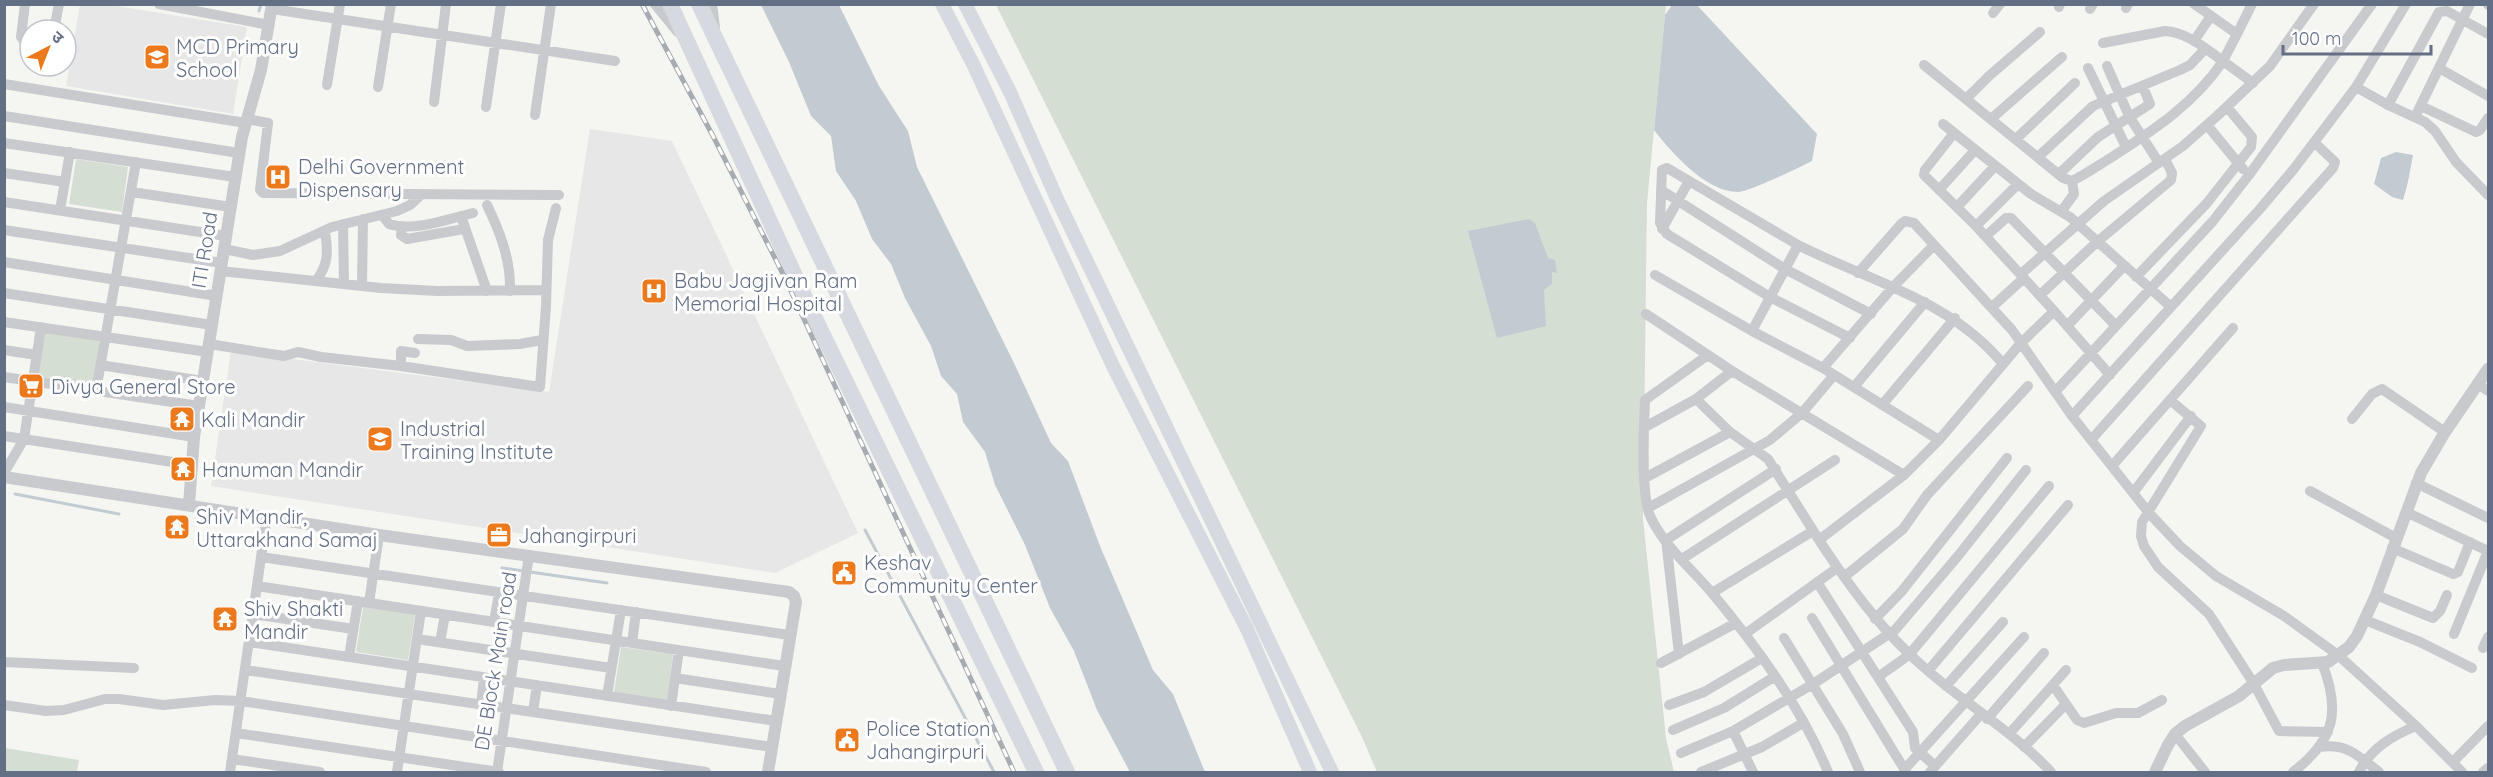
<svg xmlns="http://www.w3.org/2000/svg" width="2493" height="777" font-family="Quicksand,'Noto Sans Devanagari',sans-serif">
<style>
.built{fill:#e6e7e6}
.green{fill:#d5ded3}
.water{fill:#c3cbd2}
.lines{fill:none;stroke-linecap:round;stroke-linejoin:round}
.stream{stroke:#c3cbd2;stroke-width:3}
.minor{stroke:#c8cace;stroke-width:10}
.tertiary{stroke:#c8cace;stroke-width:12}
.secondary{stroke:#d6d9df;stroke-width:14}
.trunk{stroke:#d6d9df;stroke-width:16}
.rail-casing{stroke:#a7abb2;stroke-width:5}
.rail{stroke:#fff;stroke-width:3;stroke-dasharray:9;stroke-linecap:butt}
.labels{text-anchor:middle;dominant-baseline:central;stroke-width:6;stroke-linejoin:round;paint-order:stroke}
.poi-label{font-size:20px;fill:#636f85;stroke:#fff;text-anchor:start}
.street-label{font-size:20px;fill:#636f85;stroke:#fff}
</style>
<rect width="100%" height="100%" fill="#f5f6f2"/>
<path class="built" d="M 80,4 L 110,5 L 247,27 L 233,114 L 66,86 Z
M 590,129 L 672,141 L 858,533 L 775,573 L 211,486 L 231,351 L 549,392 Z"/>
<path class="green" d="M 996,5 L 1666,5 L 1647,203 L 1643,519 L 1666,738 L 1674,772 L 1377,772 L 1362,737 Z
M 76,159 L 128,167 L 122,212 L 69,204 Z
M 44,332 L 100,340 L 94,386 L 37,377 Z
M 363,607 L 415,615 L 408,660 L 356,652 Z
M 621,647 L 673,654 L 667,700 L 614,692 Z
M 5,748 L 79,760 L 77,772 L 5,772 Z"/>
<path class="water" d="M 1696,4 L 1817,134 L 1812,161 C 1798,168 1751,191 1739,192 C 1707,193 1672,153 1654,130 L 1665,15 L 1672,5 Z
M 761,5 L 839,5 L 879,86 L 908,131 L 917,167 L 1014,363 L 1051,443 L 1068,461 L 1100,546 L 1153,670 L 1173,694 L 1205,772 L 1130,772 L 1097,710 L 1074,651 L 1050,608 L 1025,545 L 995,485 L 985,452 L 963,422 L 957,394 L 941,376 L 931,346 L 905,298 L 891,264 L 872,239 L 856,201 L 836,171 L 831,136 L 811,116 L 789,62 Z
M 2396,152 L 2413,155 C 2410,171 2408,185 2403,200 L 2392,197 L 2374,184 L 2381,158 Z
M 1529,219 L 1535,223 L 1548,258 L 1555,260 L 1557,273 L 1552,272 L 1552,284 L 1544,290 L 1546,326 L 1497,338 L 1468,231 Z"/>
<g class="lines">
<path class="stream" d="M 259,11 L 261,4
M 15,494 L 119,514
M 865,530 L 994,772
M 502,568 L 524,571
M 530,572 L 607,583"/>
<path class="minor" d="M 25,4 L 21,37 L 24,41 L 30,42
M 159,4 L 269,25
M 2194,4 L 2237,34 L 2223,61 L 2253,83
M 2406,4 L 2356,87 L 2388,105 L 2425,122 L 2435,131 L 2456,162 L 2488,195
M 2488,4 L 2488,5
M 2059,7 L 2060,4
M 2126,8 L 2128,4
M 272,9 L 615,61
M 2090,9 L 2093,4
M 1993,13 L 2000,4
M 54,30 L 59,4
M 2237,34 L 2252,4
M 2194,41 L 2211,16
M 1924,65 L 2063,178 L 2072,181 C 2086,174 2099,165 2112,157 C 2154,130 2195,103 2223,61 C 2206,49 2187,32 2165,31 L 2103,43
M 2107,66 L 2129,116 L 2159,163
M 2088,68 L 2126,147
M 2439,68 L 2488,96
M 4,84 L 246,123
M 327,85 L 340,4
M 378,87 L 391,4
M 1966,99 L 1989,76 L 2040,32
M 434,102 L 446,4
M 2388,105 L 2439,12 L 2447,11 L 2488,34
M 2421,106 L 2476,132 L 2480,130 L 2488,118
M 486,107 L 501,4
M 535,115 L 551,4
M 4,116 L 239,153
M 2415,117 L 2470,4
M 247,119 L 268,123 L 260,190 L 263,193 L 559,195
M 1991,119 L 2062,57
M 1943,124 L 2031,194 L 2070,217 L 2171,307
M 2207,125 L 2243,169
M 1954,133 L 1925,170 L 1924,175 L 1976,226 L 2054,311 L 2020,344 L 1939,440 L 1904,475 L 1819,540 C 1850,587 1883,633 1927,670 C 1967,705 2015,733 2051,772
M 2016,139 L 2075,83
M 4,143 L 235,177
M 2038,157 L 2093,106 L 2180,70 L 2190,65 L 2205,49
M 4,173 L 65,182
M 2059,174 L 2098,137 L 2150,104 L 2143,87
M 1661,190 L 1785,269 L 1871,314
M 1939,190 L 1975,150
M 132,192 L 231,207
M 4,202 L 226,236
M 487,205 C 500,232 511,260 510,291
M 1957,207 L 1995,166
M 60,210 L 70,152
M 2061,212 L 2074,194 L 2072,181
M 382,215 L 389,224 C 414,232 448,219 473,213
M 461,216 L 487,291
M 343,224 L 344,284
M 402,226 L 401,235 L 407,239 L 464,229
M 1976,226 L 2018,184
M 1662,229 L 1689,181
M 4,230 L 222,263
M 1986,236 L 2006,218 L 2011,218 L 2116,326
M 1798,245 L 1667,168 L 1662,170 L 1660,223 L 1667,234 L 1770,297 L 1850,338
M 224,249 L 253,255 L 280,251 L 332,227 L 397,211 L 410,205 L 422,194
M 4,262 L 217,296
M 220,271 L 381,288 L 437,291 L 546,290
M 1858,273 L 1901,224 L 1905,221 L 1914,223 L 2012,330 L 2072,416 L 2149,513 L 2180,546 L 2216,576 L 2284,616 L 2338,655 L 2416,726 L 2462,772
M 2021,274 L 2104,201 L 2183,146 L 2217,116 L 2270,66 L 2314,4
M 1655,275 L 1752,331
M 2136,277 L 2207,203 L 2251,147 L 2252,137 L 2227,107
M 316,281 C 329,264 328,251 325,231
M 362,286 L 363,219
M 4,293 L 212,325
M 2040,295 L 2097,242 L 2171,180 L 2172,173 L 2165,159
M 1992,307 L 2024,278
M 2054,311 L 2110,375
M 1646,314 L 1732,371 L 1904,475
M 4,322 L 208,352
M 2067,326 L 2124,266
M 418,339 L 451,340 L 467,346 L 520,344 L 542,340
M 209,344 L 284,356 L 298,352 L 321,357 L 401,366 L 540,387 L 546,306 L 548,240 L 556,208
M 4,350 L 37,355
M 1708,355 L 1645,400 C 1644,426 1640,497 1651,518 C 1665,547 1692,569 1712,593 C 1757,647 1801,707 1828,772
M 100,365 L 203,381
M 401,366 L 401,351 L 415,353
M 1823,368 L 1893,287 L 1934,245
M 1732,371 L 1696,399 L 1730,432 L 1768,459 L 1819,540
M 4,377 L 199,406
M 2478,384 L 2488,391
M 1854,387 L 1925,302
M 96,391 L 136,162
M 2055,392 L 2213,221 L 2249,175 L 2372,4
M 2170,400 L 2201,426 L 2142,522 L 2141,536 L 2144,546 L 2158,567 L 2209,614 L 2254,684 L 2279,731 L 2328,732
M 1882,405 L 1955,318
M 4,407 L 194,437
M 2072,416 L 2259,210 L 2293,170 L 2356,87
M 2352,419 L 2372,394 L 2382,389 L 2445,432
M 1645,427 L 1696,399
M 4,436 L 192,465
M 1939,440 L 1823,368 L 1752,331 L 1798,245 C 1869,281 1951,300 2003,364
M 2091,440 L 2333,168 L 2335,162 L 2314,142
M 2112,466 L 2233,328
M 4,473 L 24,439 L 41,327
M 1645,478 L 1730,432
M 2416,483 L 2488,518
M 2310,491 L 2396,538
M 2133,493 L 2191,416
M 1648,508 L 1770,440 L 1802,413 L 1834,375
M 2406,512 L 2488,551
M 2392,548 L 2453,574 L 2458,572 L 2470,542
M 261,557 L 789,635
M 1682,559 L 1835,460
M 1844,577 L 1903,529 L 1927,495 L 2028,386
M 1817,582 L 1913,732 L 1915,748 L 1935,766
M 257,586 L 784,666
M 1712,593 L 1813,531
M 2376,595 L 2433,618 L 2440,611 L 2447,595
M 369,603 L 379,535
M 253,614 L 353,629
M 1812,618 L 1906,772
M 1875,619 L 1902,591 L 2007,458
M 2365,620 L 2420,642 L 2472,668
M 494,622 L 499,593
M 1745,634 L 1837,568
M 2454,634 L 2488,551
M 1784,638 L 1843,734 L 1860,772
M 417,639 L 611,668
M 249,642 L 776,721
M 440,642 L 445,615
M 632,643 L 636,612
M 2483,648 L 2488,637
M 1679,654 L 1666,540 L 1776,469
M 349,657 L 358,601
M 4,662 L 134,668
M 1661,663 L 1736,623
M 245,670 L 772,747
M 1928,671 L 2068,505
M 1878,677 L 1909,655 L 2049,486
M 675,678 L 780,694
M 2053,685 L 2077,720 L 2084,723 L 2116,713 L 2138,713 L 2162,700
M 1946,686 L 2003,622
M 607,696 L 621,610
M 4,705 L 46,711 L 64,710 L 105,699 L 119,699 L 163,705 L 215,700 L 241,701 L 706,772
M 481,705 L 484,678
M 1669,705 L 1704,692 L 1762,658
M 671,706 L 679,650
M 533,712 L 537,685
M 1987,719 L 2044,653
M 1673,730 L 1724,708 L 1774,677
M 1733,731 L 1753,772
M 236,733 L 499,772
M 2009,734 L 2066,670
M 2175,734 L 2205,772
M 2024,747 L 2066,704
M 2319,747 C 2348,743 2358,756 2379,772
M 1681,753 L 1733,731 L 1813,684 L 1895,630 L 1958,556 L 2026,470
M 232,759 L 320,772
M 2453,762 L 2488,726
M 1904,770 L 2024,637
M 230,772 L 267,516
M 397,772 L 421,611
M 497,772 L 529,555
M 1701,772 L 1762,747 L 1803,723
M 1930,772 L 1981,714
M 2293,772 C 2335,740 2341,711 2322,663
M 2359,772 C 2371,748 2392,736 2416,726
M 2483,772 L 2488,768"/>
<path class="tertiary" d="M 656,4 L 678,31
M 711,4 L 714,27
M 4,477 L 379,535 L 789,592 L 794,596 L 796,602 L 768,772
M 189,505 L 194,437 L 242,137 L 261,70 L 272,4
M 2155,772 L 2168,745 L 2175,734 L 2185,726 L 2239,696 L 2273,668 L 2284,665 L 2328,662 L 2349,647 L 2357,636 L 2376,595 L 2421,473 L 2445,432 L 2488,369"/>
<path class="secondary" d="M 942,4 L 974,66 L 1113,366 L 1247,629 L 1310,772
M 965,4 L 1010,92 L 1057,199 L 1332,772"/>
<path class="trunk" d="M 670,4 L 807,302 L 1036,772
M 699,4 L 1067,772"/>
<g class="rail-casing">
<path id="rail" d="M 642,4 L 713,136 L 783,274 L 1014,772"/>
</g>
<use href="#rail" class="rail"/>
</g>
<defs>
<g id="school-square" transform="scale(1.35)"><rect x="-9" y="-9" width="18" height="18" rx="4" fill="#ec791c" stroke="#fff"/><path d="M0-5L7-2L0 1L-7-2ZM-4 1L0 2.5L4 1V4Q0 6-4 4Z" fill="#fff"/></g>
<g id="hospital-square" transform="scale(1.35)"><rect x="-9" y="-9" width="18" height="18" rx="4" fill="#ec791c" stroke="#fff"/><path d="M-5-5h3v3.5h4V-5h3V5h-3V1.5h-4V5h-3Z" fill="#fff"/></g>
<g id="supermarket-square" transform="scale(1.35)"><rect x="-9" y="-9" width="18" height="18" rx="4" fill="#ec791c" stroke="#fff"/><path d="M-6-5.5h2.5l.6 2H6L4.5 2H-2.5L-4.4-4H-6ZM-1.5 3.2a1.3 1.3 0 1 0 .1 0ZM3 3.2a1.3 1.3 0 1 0 .1 0Z" fill="#fff"/></g>
<g id="temple-square" transform="scale(1.35)"><rect x="-9" y="-9" width="18" height="18" rx="4" fill="#ec791c" stroke="#fff"/><path d="M0-6L5-2H3V0L6.5 2.5H4V6H1.5V3h-3V6H-4V2.5H-6.5L-3 0V-2H-5Z" fill="#fff"/></g>
<g id="university-square" transform="scale(1.35)"><rect x="-9" y="-9" width="18" height="18" rx="4" fill="#ec791c" stroke="#fff"/><path d="M0-5L7-2L0 1L-7-2ZM-4 1L0 2.5L4 1V4Q0 6-4 4Z" fill="#fff"/></g>
<g id="office-square" transform="scale(1.35)"><rect x="-9" y="-9" width="18" height="18" rx="4" fill="#ec791c" stroke="#fff"/><path d="M-6-3h4V-5.5h4V-3h4V5H-6ZM-1-4.5V-3h2v-1.5ZM-6 0V1H6V0Z" fill="#fff"/></g>
<g id="civic-square" transform="scale(1.35)"><rect x="-9" y="-9" width="18" height="18" rx="4" fill="#ec791c" stroke="#fff"/><path d="M-.6-6.5H3V-4.5H.6V-3L4-1V1h2V6H-6V1h2V-1L-.6-3ZM-1.2 2.5V6h2.4V2.5Z" fill="#fff"/></g>
</defs>
<g fill-rule="evenodd">
<use href="#school-square" x="157" y="57"/>
<use href="#hospital-square" x="278" y="177"/>
<use href="#hospital-square" x="654" y="291"/>
<use href="#supermarket-square" x="31" y="386"/>
<use href="#temple-square" x="182" y="419"/>
<use href="#university-square" x="380" y="439"/>
<use href="#temple-square" x="183" y="469"/>
<use href="#temple-square" x="177" y="527"/>
<use href="#office-square" x="499" y="535"/>
<use href="#civic-square" x="844" y="573"/>
<use href="#temple-square" x="225" y="619"/>
<use href="#civic-square" x="847" y="740"/>
</g>
<g class="labels">
<g class="poi-label">
<text x="176" y="46">MCD Primary<tspan x="176" dy="23">School</tspan></text>
<text x="298" y="166">Delhi Government<tspan x="298" dy="23">Dispensary</tspan></text>
<text x="674" y="280">Babu Jagjivan Ram<tspan x="674" dy="23">Memorial Hospital</tspan></text>
<text x="51" y="386">Divya General Store</text>
<text x="201" y="419">Kali Mandir</text>
<text x="400" y="428">Industrial<tspan x="400" dy="23">Training Institute</tspan></text>
<text x="202" y="469">Hanuman Mandir</text>
<text x="196" y="516">Shiv Mandir,<tspan x="196" dy="23">Uttarakhand Samaj</tspan></text>
<text x="518" y="535">Jahangirpuri</text>
<text x="864" y="562">Keshav<tspan x="864" dy="23">Community Center</tspan></text>
<text x="244" y="608">Shiv Shakti<tspan x="244" dy="23">Mandir</tspan></text>
<text x="866" y="728">Police Station<tspan x="866" dy="23">Jahangirpuri</tspan></text>
</g>
<g class="street-label">
<text transform="translate(204 250) rotate(-81)">ITI Road</text>
<text transform="translate(495 661) rotate(-81)">DE Block Main road</text>
</g>
</g>
<rect width="2493" height="777" fill="none" stroke="#636f85" stroke-width="12"/>
<g transform="translate(48 48) rotate(42)"><circle r="28" fill="#ffffff" stroke="#c1c5ce" stroke-width="1.5"/>
<path d="M0-4.5L10 22L0 15L-10 22Z" fill="#ec791c"/>
<text y="-9" font-size="16" font-weight="bold" text-anchor="middle" fill="#636f85">उ</text>
</g>
<path d="M2283 45v9h148v-9" fill="none" stroke="#636f85" stroke-width="3"/>
<text x="2292" y="45" font-size="18" fill="#636f85" stroke="#ffffff" stroke-width="4.5" paint-order="stroke">100 m</text>
</svg>
